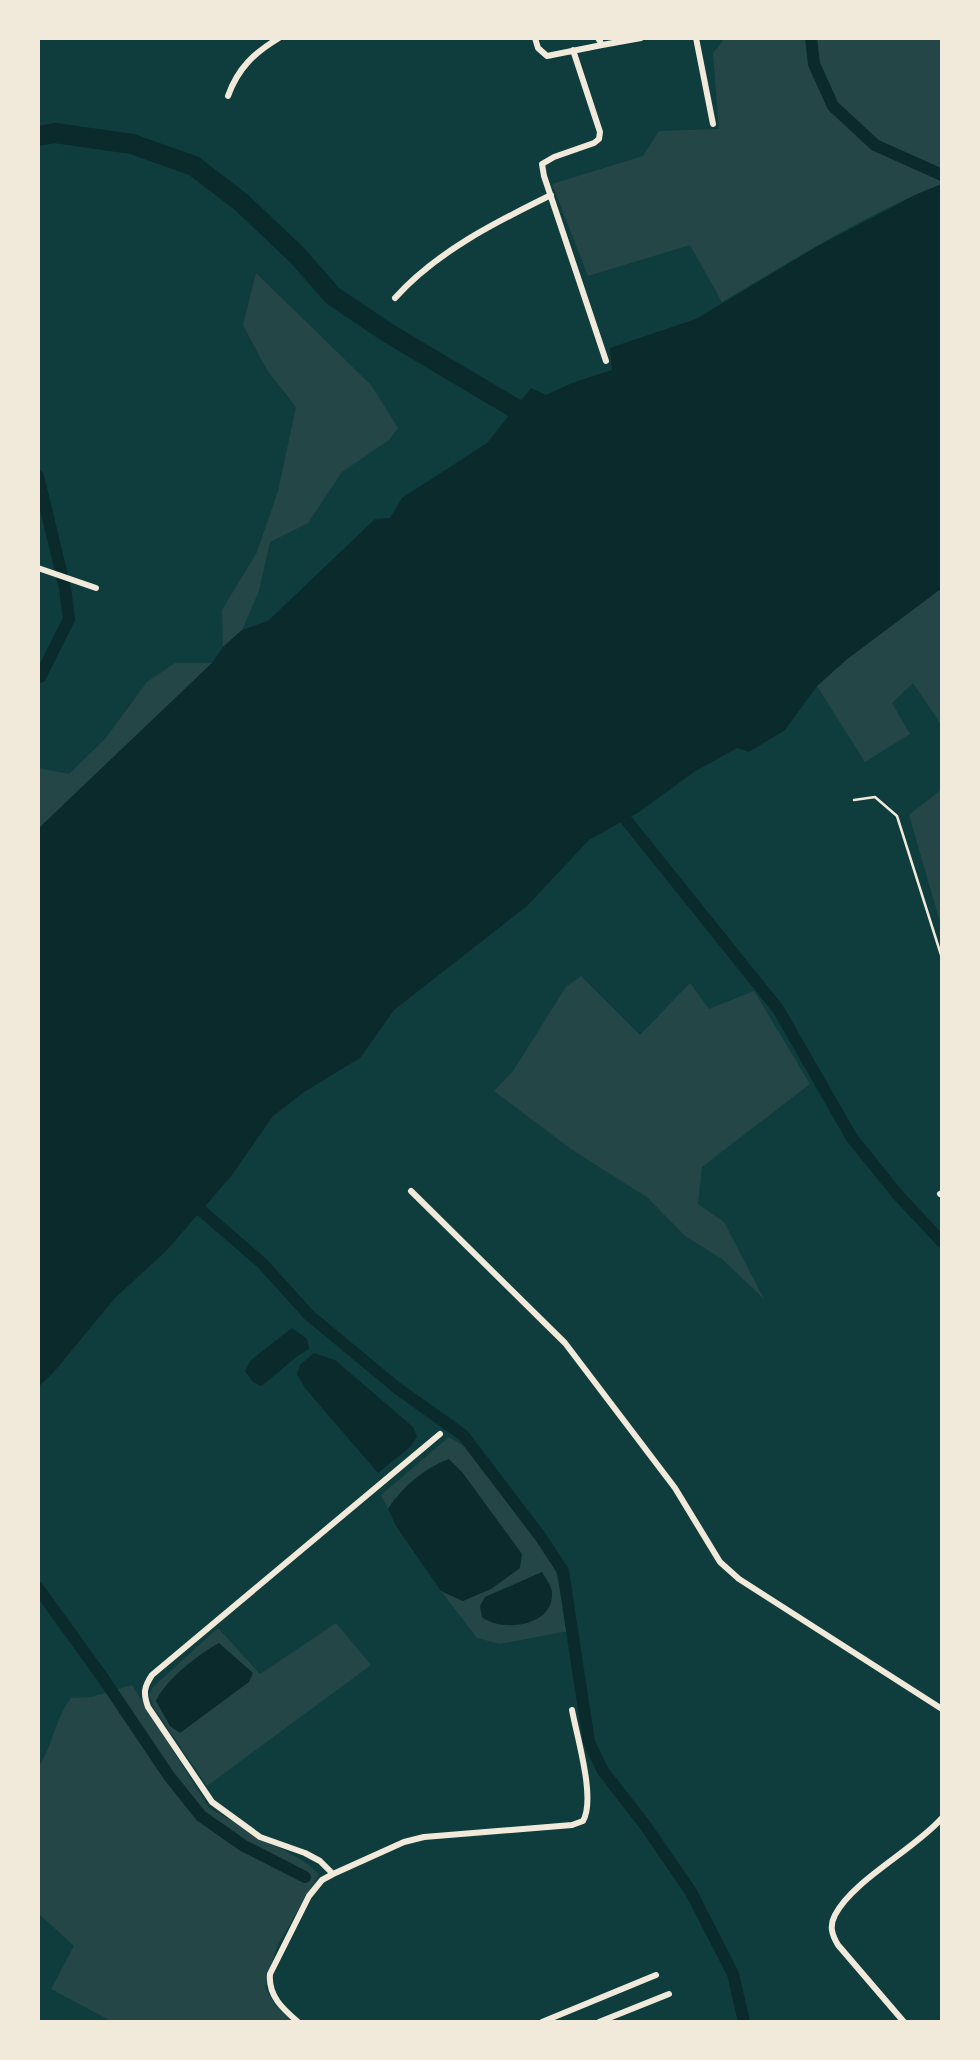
<svg xmlns="http://www.w3.org/2000/svg" width="980" height="2060" font-family="Quicksand,sans-serif">
<style>
.green{fill:#244646}
.water{fill:#0a2a2b}
.lines{fill:none;stroke-linecap:round;stroke-linejoin:round}
.canal{stroke:#0a2a2b;stroke-width:12}
.river{stroke:#0a2a2b;stroke-width:20}
.service{stroke:#f1e9da;stroke-width:2.5}
.minor{stroke:#f1e9da;stroke-width:6}
</style>
<rect width="100%" height="100%" fill="#0f3d3e"/>
<path class="green" d="M 725,38 L 942,38 L 942,184 C 865,214 793,260 722,302 L 690,245 L 588,276 L 552,184 L 643,156 L 659,131 L 719,129 L 713,53 Z
M 256,273 L 371,385 L 398,428 L 389,440 L 342,472 L 308,523 L 270,542 L 259,591 L 242,630 L 223,647 L 222,610 L 257,552 L 278,491 L 296,407 L 267,370 L 243,325 Z
M 942,588 L 942,726 L 913,683 L 892,703 L 910,734 L 865,762 L 817,686 L 846,660 Z
M 175,663 L 212,663 L 38,829 L 38,768 L 69,774 L 105,739 L 147,682 Z
M 942,789 L 942,929 L 909,815 Z
M 581,976 L 640,1035 L 690,983 L 709,1009 L 754,991 L 810,1084 L 702,1167 L 698,1204 L 724,1222 L 764,1299 L 722,1259 L 685,1236 L 648,1198 L 571,1149 L 494,1091 L 513,1071 L 566,987 Z
M 449,1437 L 467,1448 L 553,1561 L 564,1601 L 568,1631 L 500,1644 L 477,1638 L 441,1591 L 463,1601 L 395,1498 L 388,1509 L 381,1495 Z
M 336,1623 L 371,1665 L 207,1786 L 154,1708 L 149,1695 L 153,1687 L 218,1628 L 260,1674 Z
M 132,1685 L 209,1808 L 305,1862 L 319,1874 L 277,1946 L 265,1987 L 275,2005 L 292,2022 L 113,2022 L 51,1989 L 74,1946 L 38,1913 L 38,1768 C 53,1746 54,1721 71,1698 L 92,1697 Z"/>
<path class="water" d="M 942,184 L 942,588 L 846,660 L 817,686 L 785,730 L 749,752 L 737,748 L 694,772 L 639,812 L 589,840 L 527,906 L 394,1010 L 360,1058 L 304,1092 L 273,1116 L 232,1175 L 167,1250 L 115,1298 L 53,1373 L 38,1387 L 38,829 L 212,663 L 223,647 L 242,630 L 268,621 L 375,519 L 390,518 L 402,498 L 487,443 L 531,388 L 546,395 L 572,383 L 612,370 L 610,348 L 696,319 L 818,246 L 917,194 Z
M 292,1328 L 307,1339 L 309,1349 C 291,1359 278,1374 261,1386 L 253,1382 L 245,1371 L 251,1360 Z
M 314,1353 L 335,1360 L 413,1427 L 417,1437 L 410,1447 L 378,1473 L 305,1388 L 297,1374 L 300,1365 Z
M 449,1459 L 462,1472 L 522,1554 L 520,1568 L 491,1589 L 463,1601 L 441,1591 L 396,1526 L 388,1509 C 403,1486 423,1469 449,1459 Z
M 542,1572 C 546,1579 552,1586 552,1594 C 553,1626 502,1633 482,1617 L 480,1606 L 485,1597 Z
M 219,1643 L 253,1673 L 249,1682 L 180,1733 L 170,1726 L 156,1701 C 166,1679 199,1654 219,1643 Z"/>
<g class="lines">
<path class="canal" d="M 811,38 L 814,64 L 833,106 L 875,145 L 942,175
M 38,476 L 65,588 L 69,619 L 40,677
M 615,806 L 778,1009 L 852,1138 L 898,1195 L 942,1242
M 189,1200 L 262,1263 L 309,1315 L 397,1388 L 463,1435 L 540,1536 L 563,1571 L 589,1742 L 603,1771 L 645,1825 L 691,1892 L 733,1974 L 744,2022
M 38,1588 L 103,1678 L 169,1776 L 201,1816 L 244,1846 L 305,1877"/>
<path class="river" d="M 38,136 L 55,133 L 132,144 L 194,166 L 241,202 L 297,255 L 333,296 L 388,333 L 538,422"/>
<path class="service" d="M 854,800 L 875,797 L 897,816 L 942,958"/>
<path class="minor" d="M 535,38 L 538,48 L 547,56 L 602,45
M 598,38 L 602,45 L 641,38
M 696,38 L 713,124
M 573,50 L 600,132 L 599,139 L 594,143 L 554,157 L 542,164 L 544,176 L 606,361
M 228,96 C 238,68 254,53 279,38
M 395,298 C 436,252 496,222 551,195
M 38,568 L 96,588
M 411,1191 L 565,1343 L 675,1488 L 720,1562 L 739,1579 L 942,1709
M 940,1194 L 942,1193
M 333,1874 L 320,1861 L 305,1853 L 260,1837 L 212,1802 L 148,1707 C 143,1693 144,1687 152,1675 L 440,1434
M 298,2022 C 283,2009 268,1996 270,1974 L 309,1896 L 322,1880 L 333,1874 L 404,1842 L 424,1837 L 572,1825 L 583,1821 C 596,1799 577,1737 572,1710
M 542,2022 L 656,1975
M 599,2022 L 669,1994
M 904,2022 L 838,1945 C 832,1935 829,1926 835,1915 C 853,1880 915,1849 942,1818"/>
</g>
<rect width="980" height="2060" fill="none" stroke="#f1e9da" stroke-width="80"/>
</svg>
